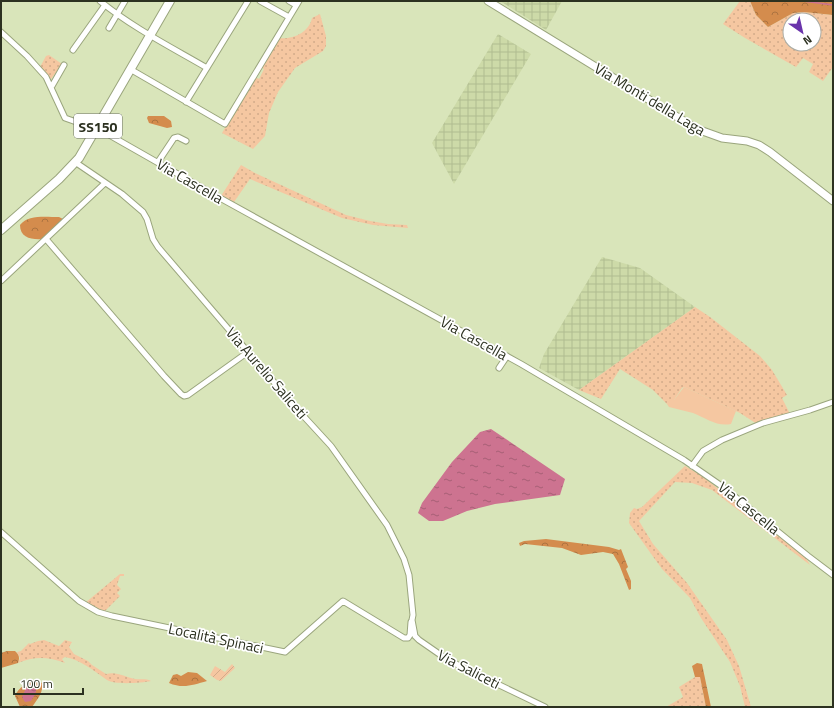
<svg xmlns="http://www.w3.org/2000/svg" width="834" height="708" font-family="'Titillium Web',sans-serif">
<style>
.industrial{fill:url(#industrial-grid)}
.grass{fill:url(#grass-dots);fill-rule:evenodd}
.forest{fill:url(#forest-crowns)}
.park{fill:#f5c7a1}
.garden{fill:url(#garden-furrows)}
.water{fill:url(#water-ripples)}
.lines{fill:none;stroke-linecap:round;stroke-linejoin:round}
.stream{stroke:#cd7390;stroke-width:1.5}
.street-casing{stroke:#9aa57d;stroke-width:7}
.secondary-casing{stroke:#9aa57d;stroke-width:9}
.primary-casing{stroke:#9aa57d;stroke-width:10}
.street{stroke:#fff;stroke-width:5}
.secondary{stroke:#fff;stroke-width:7}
.primary{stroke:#fff;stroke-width:8}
.labels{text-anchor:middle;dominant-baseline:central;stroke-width:3.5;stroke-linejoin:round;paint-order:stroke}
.shield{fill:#fff;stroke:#6b6f63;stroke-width:1}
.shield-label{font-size:14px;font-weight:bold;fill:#2c3120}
.street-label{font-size:15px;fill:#2c3120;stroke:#fff}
</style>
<defs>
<pattern id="industrial-grid" width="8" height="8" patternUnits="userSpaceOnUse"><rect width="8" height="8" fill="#cddaa8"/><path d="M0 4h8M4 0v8" fill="none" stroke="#b0bc90"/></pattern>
<pattern id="grass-dots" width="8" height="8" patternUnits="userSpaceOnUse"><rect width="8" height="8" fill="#f5c7a1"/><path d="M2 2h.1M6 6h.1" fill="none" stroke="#d2ab8a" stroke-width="1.8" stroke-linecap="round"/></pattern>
<pattern id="forest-crowns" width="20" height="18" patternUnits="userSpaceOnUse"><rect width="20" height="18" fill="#d48c4d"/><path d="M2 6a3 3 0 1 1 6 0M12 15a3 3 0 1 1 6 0" fill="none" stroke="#ac7340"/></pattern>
<pattern id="garden-furrows" width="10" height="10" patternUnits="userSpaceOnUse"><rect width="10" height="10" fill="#f5c7a1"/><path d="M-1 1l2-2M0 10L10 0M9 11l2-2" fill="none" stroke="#d2ab8a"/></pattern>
<pattern id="water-ripples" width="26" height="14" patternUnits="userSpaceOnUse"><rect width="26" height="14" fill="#cd7390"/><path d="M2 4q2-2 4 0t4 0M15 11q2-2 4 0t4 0" fill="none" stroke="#a75f75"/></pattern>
</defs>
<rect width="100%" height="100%" fill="#d9e5ba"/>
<path class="industrial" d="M 500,1 L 562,1 L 546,30 Z
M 498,34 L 531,54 L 454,184 L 432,143 Z
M 602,257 L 640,268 L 695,307 L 579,390 L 539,368 L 544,354 Z"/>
<path class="grass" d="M 740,1 L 750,1 L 756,15 L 768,27 L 793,13 L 804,12 L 833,15 L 833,67 L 823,81 L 809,72 L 813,64 L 803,58 L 796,67 L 745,38 L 723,24 ZM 790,20 L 814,20 L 814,44 L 790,44 Z
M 320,14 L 326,36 L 326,46 L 323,51 L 295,68 L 278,92 L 269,113 L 265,136 L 253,149 L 222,133 L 255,77 L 259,79 L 264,69 L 261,67 L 278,38 C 292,40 309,33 312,18 Z
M 49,55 L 62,64 L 51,79 L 48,77 L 40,67 L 46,56 Z
M 241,165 L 255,173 L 346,215 L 370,221 L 388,224 L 407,225 L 408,228 L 373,225 L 342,218 L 250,179 L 234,202 L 221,196 Z
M 695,307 L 710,317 L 760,356 L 772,370 L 787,395 L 782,398 L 790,414 L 757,424 L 740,413 L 684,387 L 682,388 L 674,400 L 669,400 L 667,404 L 653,390 L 620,369 L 601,399 L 579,390 Z
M 685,466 L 702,476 L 806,558 L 810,565 L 712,490 L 692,483 L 675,482 L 639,521 L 653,544 L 687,583 L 727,640 L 739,666 L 751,707 L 745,707 L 740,686 L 730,662 L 701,618 L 690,598 L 662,569 L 629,523 L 630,513 L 634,508 L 637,509 L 642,507 Z
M 120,574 L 124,574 L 124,576 L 120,576 L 117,585 L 121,589 L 117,593 L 120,596 L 104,612 L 85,603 Z
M 44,640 L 59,646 L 65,640 L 72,642 L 69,647 L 74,654 L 88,661 L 92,665 L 106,674 C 117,671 125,677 135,679 C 141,680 145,678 151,681 C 141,683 115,685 107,680 C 94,671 81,660 65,657 L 62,659 L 65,663 C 48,657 35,656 18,663 L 20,658 L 17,652 L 21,651 L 29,643 L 30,644 L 38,641 Z
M 695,677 L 700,677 L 706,707 L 666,707 L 683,697 L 679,687 Z"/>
<path class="forest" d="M 750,1 L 833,1 L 833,15 L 804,12 L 793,13 L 768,27 L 756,15 Z
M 148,116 L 164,116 L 171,121 L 172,127 L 167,128 L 149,123 L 147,118 Z
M 59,217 L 63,219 L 43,239 C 32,240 20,238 20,225 C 28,214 47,217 59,217 Z
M 546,539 L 609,547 L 619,550 L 621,549 L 628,567 L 626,569 L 631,581 L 631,589 L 629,590 L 619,564 L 613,554 L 603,552 L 581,555 L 562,548 L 525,544 L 520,546 L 519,543 L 524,541 Z
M 7,651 L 15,651 C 19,655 20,657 18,663 L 1,668 L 1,653 Z
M 697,663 L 702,664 L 711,707 L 706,707 L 700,677 L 695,677 L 692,666 Z
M 188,672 L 197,673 L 207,681 C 193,685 183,689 169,683 L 173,675 L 177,674 L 181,676 Z
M 36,680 L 42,683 C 43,694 38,698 32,707 L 20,707 L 15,696 C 18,688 28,681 36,680 Z"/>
<path class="park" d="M 684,387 L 736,411 L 731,424 C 717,427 706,418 693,413 C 685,411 677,409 669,407 L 667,404 L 668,401 L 670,399 L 674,400 Z"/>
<path class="garden" d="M 232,664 L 235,668 L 221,681 L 217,680 L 210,675 L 215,666 L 225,672 Z"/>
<path class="water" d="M 491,429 L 565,479 L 560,495 L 495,504 L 467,511 L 443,521 L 429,521 L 418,513 L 422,503 L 452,462 L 480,432 Z
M 30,685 L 34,686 C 39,691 34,696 31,701 L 25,702 L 22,697 L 26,688 Z"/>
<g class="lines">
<path class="stream" d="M 803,1 L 833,5"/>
<g class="street-casing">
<path id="street" d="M 100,1 C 133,28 171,47 207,68
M 260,1 L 289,17
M 289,1 L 296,5
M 109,28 L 125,1
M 1,32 L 27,56 L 46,77 L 65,118 L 96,129
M 73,50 L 105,5
M 130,69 L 225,124 L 299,1
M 52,86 L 64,65
M 186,102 L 248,1
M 97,128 L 220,198 L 521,364 L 684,460 L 723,487 L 808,556 L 833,575
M 75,162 L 122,194 L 143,212 L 147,219 L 153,239 L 158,247 L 297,409 L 331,446 L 387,525 L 404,559 L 409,575 L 413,615 L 412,620 L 415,636 L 419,640 L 445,658 L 460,666 L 545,707
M 158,162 L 174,138 L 178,137 L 186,141
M 46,239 L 164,376 L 181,394 L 184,396 L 188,395 L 248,352
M 1,281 L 105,183
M 499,368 L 507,356
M 692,466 L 703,451 L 722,440 L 763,423 L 810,410 L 833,402
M 1,532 L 79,601 L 98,612 L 112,616 L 285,652 L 343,601 L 404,638 L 408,638 L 410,635 L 411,622"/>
</g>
<g class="secondary-casing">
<path id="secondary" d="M 488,1 L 697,129 L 722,138 L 747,141 L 759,145 L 770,152 L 833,201"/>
</g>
<g class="primary-casing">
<path id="primary" d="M 1,230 L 59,179 L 79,158 L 170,1"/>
</g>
<use href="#street" class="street"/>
<use href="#secondary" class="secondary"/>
<use href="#primary" class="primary"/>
</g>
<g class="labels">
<rect class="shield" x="74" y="114" width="48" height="24" rx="3"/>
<g class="shield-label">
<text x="98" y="126">SS150</text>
</g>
<g class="street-label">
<text transform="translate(650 99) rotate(31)">Via Monti della Laga</text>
<text transform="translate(190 181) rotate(30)">Via Cascella</text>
<text transform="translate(474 338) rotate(29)">Via Cascella</text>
<text transform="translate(267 373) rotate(49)">Via Aurelio Saliceti</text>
<text transform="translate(749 508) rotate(39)">Via Cascella</text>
<text transform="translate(216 638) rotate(12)">Località Spinaci</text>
<text transform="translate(469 669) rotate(27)">Via Saliceti</text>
</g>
</g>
<rect width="834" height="708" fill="none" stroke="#2c3120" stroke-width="4"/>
<g transform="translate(802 32) rotate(146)"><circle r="19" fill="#ffffff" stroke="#abada6"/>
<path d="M0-3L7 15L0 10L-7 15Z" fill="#6a34ab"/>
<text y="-6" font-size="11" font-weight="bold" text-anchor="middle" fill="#2c3120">N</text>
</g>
<path d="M14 688v6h69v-6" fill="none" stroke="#2c3120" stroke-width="2"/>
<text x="20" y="688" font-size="12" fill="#2c3120" stroke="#ffffff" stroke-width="3" paint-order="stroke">100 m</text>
</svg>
